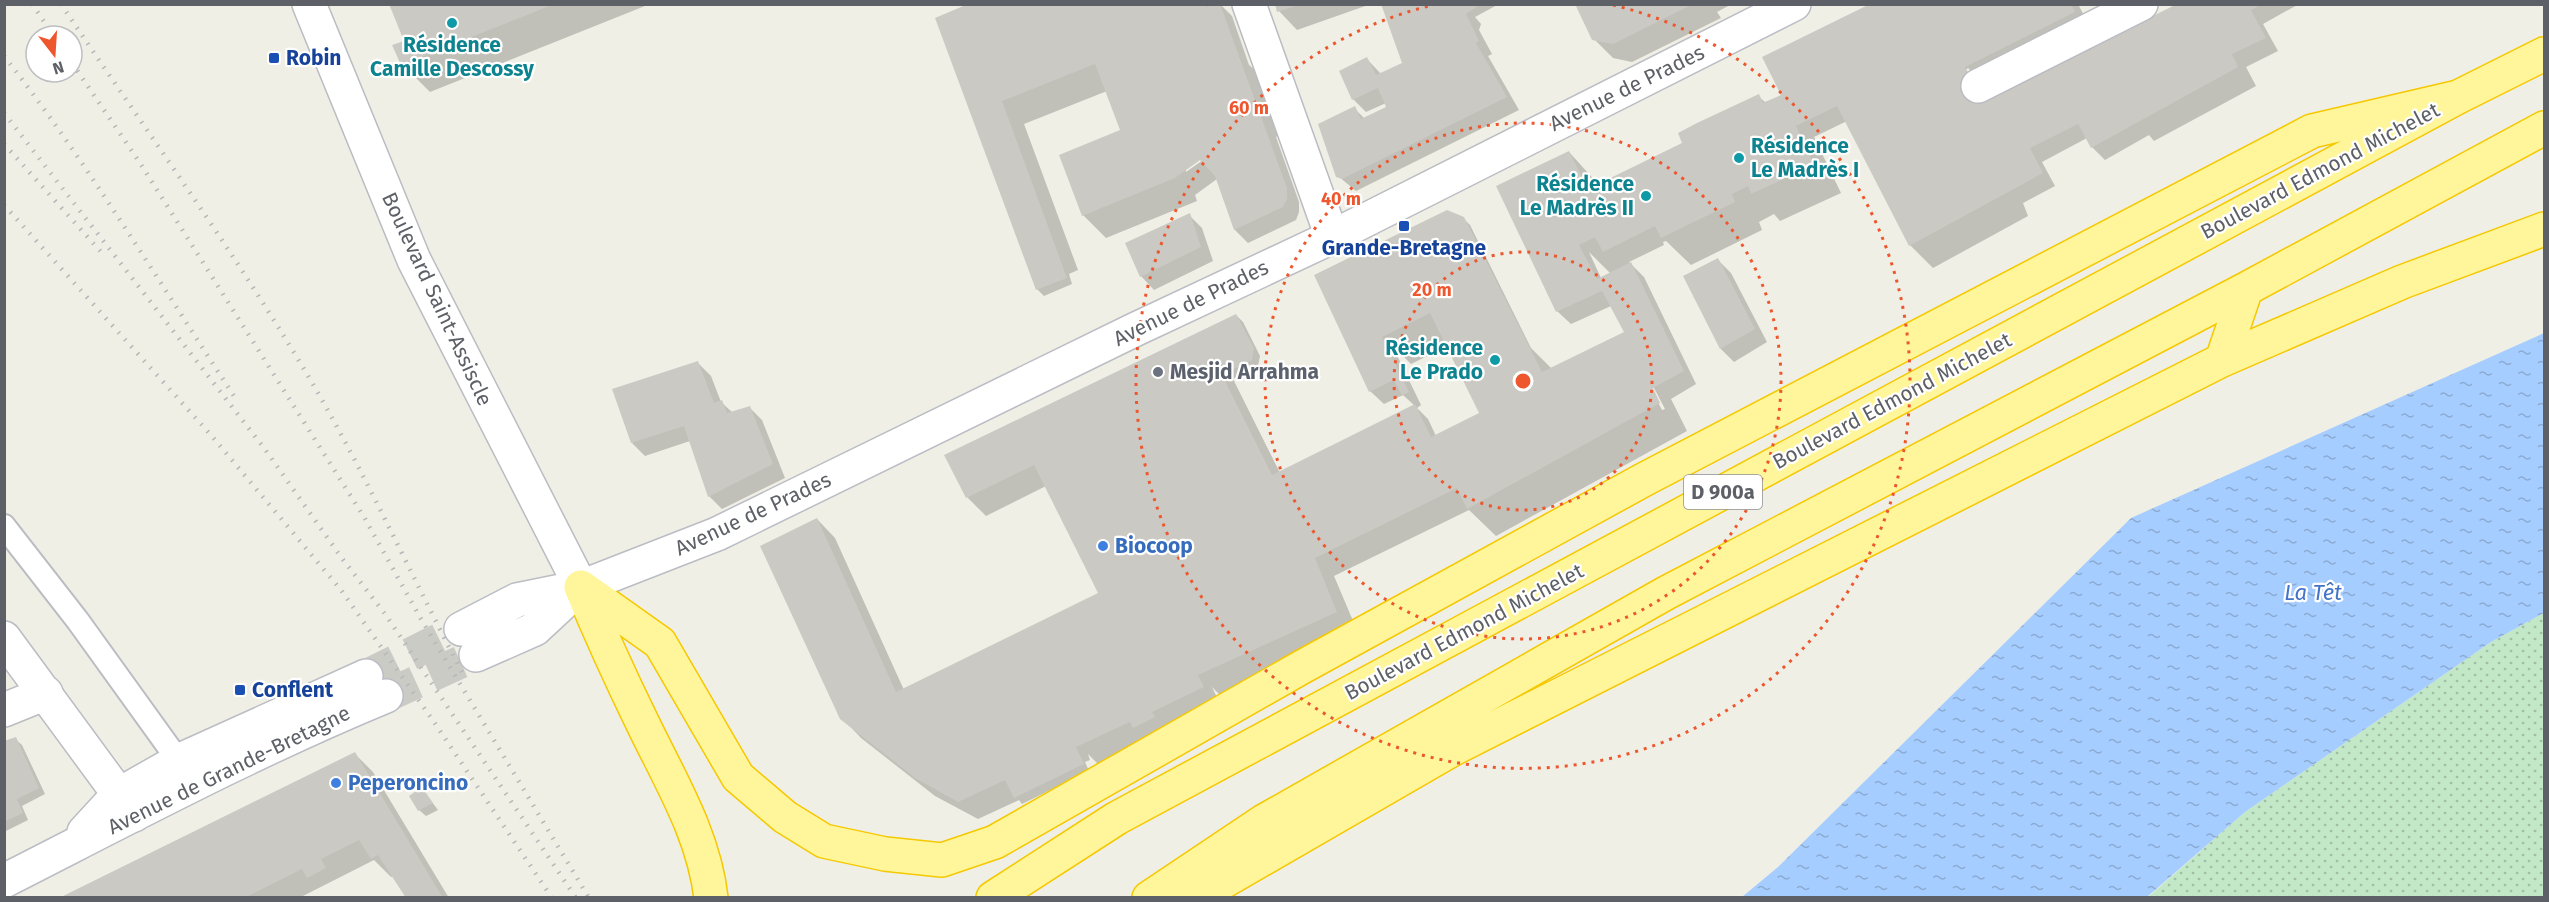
<svg xmlns="http://www.w3.org/2000/svg" width="2549" height="902" font-family="'Fira Sans',sans-serif">
<style>
.grass{fill:url(#grass-dots)}
.water{fill:url(#water-ripples)}
.shadow{fill:#0003;fill-rule:evenodd}
.building{fill:#cbc9c3}
.lines{fill:none;stroke-linecap:round;stroke-linejoin:round}
.secondary-tunnel{stroke:#cbcbc6;stroke-width:33;stroke-dasharray:33 16;stroke-linecap:butt}
.service-casing{stroke:#babcc2;stroke-width:26}
.minor-casing{stroke:#babcc2;stroke-width:36}
.tertiary-casing{stroke:#babcc2;stroke-width:36}
.secondary-casing{stroke:#bbbdc4;stroke-width:36}
.trunk-casing{stroke:#f5c800;stroke-width:36}
.service{stroke:#fff;stroke-width:22}
.minor{stroke:#fff;stroke-width:33}
.tertiary{stroke:#fff;stroke-width:33}
.secondary{stroke:#fff;stroke-width:33}
.trunk{stroke:#fff69c;stroke-width:33}
.rail{stroke:#b6b7b7;stroke-width:4.5;stroke-dasharray:1.5 8;stroke-linecap:butt}
.ring{fill:none;stroke:#ee562e;stroke-width:3;stroke-dasharray:3 6}
.culture-dot{fill:#0f9aa8;stroke:#fff;stroke-width:2}
.transit-dot{fill:#1a4fb4;stroke:#fff;stroke-width:2}
.worship-dot{fill:#6b7280;stroke:#fff;stroke-width:2}
.shop-dot{fill:#3f7fe0;stroke:#fff;stroke-width:2}
.labels{text-anchor:middle;dominant-baseline:central;stroke-width:4.5;stroke-linejoin:round;paint-order:stroke}
.shield{fill:#fff;stroke:#8e9094;stroke-width:1.5}
.shield-label{font-size:20px;font-weight:bold;fill:#5d6066}
.culture-label{font-size:21px;font-weight:bold;fill:#0d838f;stroke:#fff;text-anchor:end}
.transit-label{font-size:21px;font-weight:bold;fill:#164399;stroke:#fff;text-anchor:start}
.street-label{font-size:21px;fill:#5d6066;stroke:#fff}
.worship-label{font-size:21px;font-weight:bold;fill:#5b616d;stroke:#fff;text-anchor:start}
.shop-label{font-size:21px;font-weight:bold;fill:#366cbe;stroke:#fff;text-anchor:start}
.water-label{font-size:22px;font-style:italic;fill:#4573c7;stroke:#fff}
.centre{fill:#ee562e;stroke:#fff;stroke-width:3}
.ring-label{font-size:18px;text-anchor:middle;font-weight:bold;fill:#ee562e;stroke:#fff;stroke-width:4.5;stroke-linejoin:round;paint-order:stroke}
</style>
<defs>
<pattern id="grass-dots" width="8" height="8" patternUnits="userSpaceOnUse" patternTransform="scale(1.5)"><rect width="8" height="8" fill="#c2e8c7"/><path d="M2 2h.1M6 6h.1" fill="none" stroke="#a1bfa5" stroke-width="1.8" stroke-linecap="round"/></pattern>
<pattern id="water-ripples" width="26" height="14" patternUnits="userSpaceOnUse" patternTransform="scale(1.5)"><rect width="26" height="14" fill="#a6cdff"/><path d="M2 4q2-2 4 0t4 0M15 11q2-2 4 0t4 0" fill="none" stroke="#8aaad2"/></pattern>
</defs>
<rect width="100%" height="100%" fill="#f0efe6"/>
<path class="grass" d="M 2544,613 L 2544,897 L 2147,898 L 2245,812 L 2491,642 Z"/>
<path class="water" d="M 2544,333 L 2544,613 L 2491,642 L 2245,812 L 2147,897 L 1742,897 L 1778,867 L 2131,518 Z"/>
<path class="shadow" d="M 391,4 L 650,4 L 430,92 L 402,64 L 406,42 Z
M 972,4 L 1220,4 L 1232,16 L 1249,65 L 1255,70 L 1279,135 L 1276,137 L 1299,202 L 1299,212 L 1296,220 L 1248,243 L 1235,230 L 1217,179 L 1195,195 L 1197,201 L 1106,238 L 1083,215 L 1122,131 L 1107,91 L 1024,124 L 1078,270 L 1069,274 L 1072,284 L 1044,296 L 1037,289 ZM 1201,158 L 1203,160 L 1186,172 L 1186,169 Z
M 1276,4 L 1371,4 L 1297,30 L 1279,11 Z
M 1383,4 L 1499,4 L 1475,17 L 1481,24 L 1479,30 L 1492,54 L 1488,56 L 1519,110 L 1356,191 L 1338,176 L 1354,108 L 1365,119 L 1388,107 L 1386,103 L 1366,112 L 1353,99 L 1366,58 L 1381,74 L 1404,64 Z
M 1576,4 L 1732,4 L 1717,12 L 1721,18 L 1632,62 L 1613,58 L 1594,39 Z
M 1873,4 L 2078,4 L 2092,31 L 1985,85 L 1968,68 L 1966,70 L 1988,91 L 2181,4 L 2299,4 L 2263,24 L 2278,51 L 2246,67 L 2256,86 L 2154,141 L 2149,135 L 2105,160 L 2092,147 L 2087,138 L 2042,162 L 2055,186 L 2023,203 L 2028,216 L 1933,268 L 1910,245 L 1847,121 L 1814,137 L 1841,193 L 1780,221 L 1774,214 L 1759,222 L 1762,230 L 1691,265 L 1666,241 L 1663,242 L 1664,245 L 1629,262 L 1644,277 L 1696,384 L 1671,399 L 1687,431 L 1496,536 L 1469,510 L 1334,576 L 1359,635 L 1222,697 L 1212,687 L 1221,706 L 1098,764 L 1088,754 L 1090,760 L 1085,762 L 1089,771 L 1022,804 L 1019,800 L 978,819 L 935,796 L 861,738 L 842,718 L 817,519 L 835,538 L 904,690 L 1100,594 L 1046,486 L 986,516 L 967,497 L 1236,315 L 1243,322 L 1260,356 L 1258,366 L 1233,379 L 1280,473 L 1415,406 L 1403,395 L 1384,404 L 1370,391 L 1316,276 L 1463,218 L 1470,225 L 1531,348 L 1552,369 L 1628,339 L 1611,306 L 1571,324 L 1557,311 L 1569,152 L 1599,185 L 1684,143 L 1758,96 L 1765,102 L 1782,96 ZM 1589,252 L 1611,274 L 1601,278 ZM 1392,345 L 1411,364 L 1448,346 L 1481,414 L 1436,436 L 1428,419 L 1417,408 L 1421,405 ZM 1639,365 L 1642,365 L 1665,409 L 1662,410 Z
M 1189,215 L 1202,228 L 1213,261 L 1154,290 L 1141,276 Z
M 1718,260 L 1731,273 L 1767,342 L 1734,362 L 1721,349 L 1685,277 Z
M 698,363 L 711,376 L 721,402 L 733,413 L 749,407 L 762,420 L 785,478 L 722,509 L 709,496 L 690,441 L 645,456 L 632,443 Z
M 15,739 L 22,745 L 45,794 L 22,806 L 28,820 L 4,832 L 4,743 Z
M 355,754 L 373,772 L 449,898 L 408,898 L 393,876 L 391,877 L 374,860 L 299,898 L 63,898 Z
M 422,789 L 438,810 L 426,816 L 419,810 Z"/>
<path class="building" d="M 389,4 L 552,4 L 552,5 L 401,65 L 392,45 L 404,41 Z
M 968,4 L 1205,4 L 1206,7 L 1220,4 L 1287,188 L 1287,199 L 1283,207 L 1234,230 L 1215,176 L 1200,160 L 1175,178 L 1082,216 L 1059,155 L 1120,130 L 1095,64 L 1002,101 L 1067,278 L 1036,290 L 935,18 Z
M 1275,4 L 1298,4 L 1298,5 L 1277,12 Z
M 1381,4 L 1481,4 L 1466,14 L 1479,41 L 1476,43 L 1507,97 L 1342,179 L 1336,177 L 1318,124 L 1355,106 L 1361,119 L 1386,107 L 1378,88 L 1352,100 L 1339,71 L 1367,57 L 1376,75 L 1402,63 Z
M 1575,4 L 1693,4 L 1613,44 L 1592,40 Z
M 1870,4 L 2071,4 L 2075,12 L 1965,67 L 1977,104 L 2177,4 L 2262,4 L 2251,10 L 2266,38 L 2232,54 L 2238,67 L 2091,148 L 2078,124 L 2030,148 L 2043,173 L 1909,246 L 1837,106 L 1796,126 L 1814,165 L 1751,194 L 1748,186 L 1732,194 L 1735,202 L 1661,238 L 1655,226 L 1603,252 L 1595,237 L 1579,245 L 1597,279 L 1631,262 L 1684,371 L 1653,388 L 1660,403 L 1467,509 L 1457,488 L 1315,558 L 1337,612 L 1198,675 L 1204,687 L 1152,712 L 1155,717 L 1133,728 L 1130,722 L 1076,747 L 1084,764 L 1014,798 L 1005,780 L 958,802 L 915,778 L 840,719 L 760,546 L 817,518 L 896,692 L 1098,593 L 1034,465 L 966,498 L 944,455 L 1236,314 L 1254,348 L 1252,360 L 1222,375 L 1272,475 L 1415,404 L 1431,437 L 1479,413 L 1430,313 L 1382,337 L 1409,392 L 1402,396 L 1394,380 L 1369,392 L 1314,275 L 1447,210 L 1464,217 L 1542,372 L 1624,332 L 1602,291 L 1556,312 L 1496,186 L 1569,151 L 1588,189 L 1682,143 L 1678,133 L 1697,123 L 1759,94 L 1763,103 L 1781,95 L 1762,57 Z
M 1190,213 L 1201,247 L 1140,277 L 1125,243 Z
M 1718,258 L 1755,329 L 1720,349 L 1683,276 Z
M 698,361 L 714,403 L 722,400 L 727,413 L 750,406 L 773,464 L 708,497 L 684,426 L 631,443 L 612,389 Z
M 16,737 L 39,788 L 17,799 L 23,813 L 4,822 L 4,741 Z
M 355,752 L 443,898 L 406,898 L 378,855 L 371,859 L 359,840 L 321,859 L 326,868 L 307,878 L 302,869 L 244,898 L 59,898 Z
M 422,787 L 433,803 L 418,811 L 409,796 Z"/>
<g class="lines">
<path class="secondary-tunnel" d="M 366,676 L 461,629
M 386,696 L 476,655"/>
<g class="service-casing">
<path id="service" d="M 4,526 L 78,621 L 186,771"/>
</g>
<g class="minor-casing">
<path id="minor" d="M 1249,4 L 1332,237
M 1978,86 L 2141,4
M 4,710 L 46,693"/>
</g>
<g class="tertiary-casing">
<path id="tertiary" d="M 309,4 L 414,260 L 581,587
M 4,638 L 134,815"/>
</g>
<g class="secondary-casing">
<path id="secondary" d="M 461,629 L 517,600 L 581,587 L 717,534 L 1134,330 L 1332,237 L 1794,4
M 476,655 L 535,629 L 579,588
M 84,832 L 118,795 L 178,761 L 366,676
M 4,881 C 130,817 255,750 386,696"/>
</g>
<g class="trunk-casing">
<path id="trunk" d="M 2222,360 L 2246,289
M 581,587 L 660,643 L 738,777 L 785,817 L 824,841 L 885,854 L 942,860 L 995,842 L 1302,667 L 1645,479 L 2312,131 L 2458,97
M 581,587 C 600,633 621,679 643,724 C 670,780 704,835 711,898
M 993,898 L 1117,818 L 2458,97 L 2544,54
M 1149,898 L 1264,821 L 1666,593 L 2246,289 L 2544,128
M 1195,898 L 1453,749 L 2222,360 L 2402,282 L 2544,229"/>
</g>
<use href="#service" class="service"/>
<use href="#minor" class="minor"/>
<use href="#tertiary" class="tertiary"/>
<use href="#secondary" class="secondary"/>
<use href="#trunk" class="trunk"/>
<path class="rail" d="M 32,4 L 54,36
M 61,4 C 146,131 237,255 314,386 C 368,479 412,577 462,672
M 4,56 C 90,166 161,286 238,402
M 72,63 L 140,163 L 364,517 L 421,619 L 589,898
M 4,113 L 264,448 L 341,557 L 385,614 L 576,898
M 4,144 L 102,253
M 4,205 L 210,434 L 341,590 L 434,722 L 552,898"/>
</g>
<g class="ring">
<circle cx="1523" cy="381" r="129"/>
<circle cx="1523" cy="381" r="258"/>
<path d="M1613 5A387 387 0 1 1 1433 5"/>
</g>
<g class="culture-dot">
<circle cx="452" cy="23" r="6"/>
<circle cx="1739" cy="158" r="6"/>
<circle cx="1646" cy="196" r="6"/>
<circle cx="1495" cy="360" r="6"/>
</g>
<g class="transit-dot">
<rect x="268" y="52" width="12" height="12" rx="3"/>
<rect x="1398" y="220" width="12" height="12" rx="3"/>
<rect x="234" y="684" width="12" height="12" rx="3"/>
</g>
<circle class="worship-dot" cx="1158" cy="372" r="6"/>
<g class="shop-dot">
<circle cx="1103" cy="546" r="6"/>
<circle cx="336" cy="783" r="6"/>
</g>
<g class="labels">
<rect class="shield" x="1684" y="475" width="78" height="34" rx="4.5"/>
<g class="shield-label">
<text x="1723" y="492">D 900a</text>
</g>
<g class="culture-label">
<text x="452" y="45" text-anchor="middle">Résidence<tspan x="452" dy="24">Camille Descossy</tspan></text>
<text x="1751" y="146" text-anchor="start">Résidence<tspan x="1751" dy="24">Le Madrès I</tspan></text>
<text x="1634" y="184">Résidence<tspan x="1634" dy="24">Le Madrès II</tspan></text>
<text x="1483" y="348">Résidence<tspan x="1483" dy="24">Le Prado</tspan></text>
</g>
<g class="transit-label">
<text x="286" y="58">Robin</text>
<text x="1404" y="248" text-anchor="middle">Grande-Bretagne</text>
<text x="252" y="690">Conflent</text>
</g>
<g class="street-label">
<text transform="translate(1627 88) rotate(-26)">Avenue de Prades</text>
<text transform="translate(2320 171) rotate(-28)">Boulevard Edmond Michelet</text>
<text transform="translate(437 299) rotate(65)">Boulevard Saint-Assiscle</text>
<text transform="translate(1191 303) rotate(-26)">Avenue de Prades</text>
<text transform="translate(1892 401) rotate(-28)">Boulevard Edmond Michelet</text>
<text transform="translate(753 514) rotate(-25)">Avenue de Prades</text>
<text transform="translate(1464 632) rotate(-28)">Boulevard Edmond Michelet</text>
<text transform="translate(229 770) rotate(-26)">Avenue de Grande-Bretagne</text>
</g>
<g class="worship-label">
<text x="1170" y="372">Mesjid Arrahma</text>
</g>
<g class="shop-label">
<text x="1115" y="546">Biocoop</text>
<text x="348" y="783">Peperoncino</text>
</g>
<g class="water-label">
<text x="2313" y="592">La Têt</text>
</g>
</g>
<circle cx="1523" cy="381" r="9" class="centre"/>
<g class="ring-label">
<text x="1249" y="114">60 m</text>
<text x="1341" y="205">40 m</text>
<text x="1432" y="296">20 m</text>
</g>
<rect width="2549" height="902" fill="none" stroke="#5d6066" stroke-width="12"/>
<g transform="translate(54 54) rotate(163)"><circle r="28" fill="#ffffff" stroke="#bebfc2" stroke-width="1.5"/>
<path d="M0-4.5L10 22L0 15L-10 22Z" fill="#ee562e"/>
<text y="-9" font-size="16" font-weight="bold" text-anchor="middle" fill="#5d6066">N</text>
</g>
</svg>
